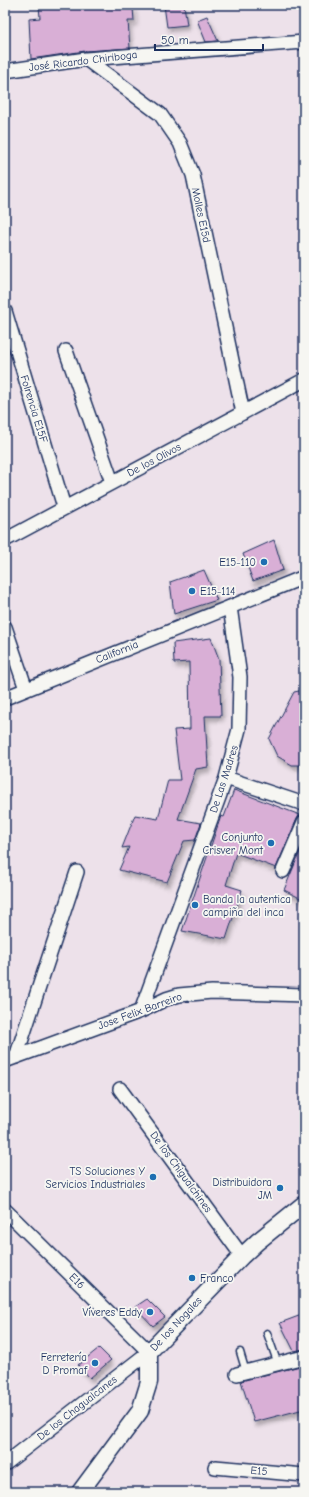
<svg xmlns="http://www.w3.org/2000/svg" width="309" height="1497" font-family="'Comic Neue',sans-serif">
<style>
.building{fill:#d9afd6;stroke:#1b2f5e;filter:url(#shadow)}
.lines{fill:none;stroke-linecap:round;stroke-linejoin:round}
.service-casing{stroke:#1b2f5e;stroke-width:9}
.minor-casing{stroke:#1b2f5e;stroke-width:16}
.tertiary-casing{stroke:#1b2f5e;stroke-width:19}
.service{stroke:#f6f6f2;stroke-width:6}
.minor{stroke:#f6f6f2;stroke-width:13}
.tertiary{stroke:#f6f6f2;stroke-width:16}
.poi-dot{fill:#1f6fb2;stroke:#f6f6f2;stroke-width:1.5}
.labels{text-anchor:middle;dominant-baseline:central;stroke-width:3.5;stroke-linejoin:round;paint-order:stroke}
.street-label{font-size:11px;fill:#1b2f5e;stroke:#f6f6f2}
.poi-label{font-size:11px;fill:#1b2f5e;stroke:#f6f6f2;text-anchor:end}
</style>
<defs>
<filter id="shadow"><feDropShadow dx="2.5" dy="4.5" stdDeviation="2" flood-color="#0004"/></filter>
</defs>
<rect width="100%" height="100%" fill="#ede1ea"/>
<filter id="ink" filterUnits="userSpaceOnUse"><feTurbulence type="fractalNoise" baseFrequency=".025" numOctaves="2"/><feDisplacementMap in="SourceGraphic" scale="8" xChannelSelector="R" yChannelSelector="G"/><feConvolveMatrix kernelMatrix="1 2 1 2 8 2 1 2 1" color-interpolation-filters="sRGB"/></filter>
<g filter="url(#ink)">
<path class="building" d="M 39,5 L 131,5 L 131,9 L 133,8 L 134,21 L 128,21 L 130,48 L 85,51 L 31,59 L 29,19 L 40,18 Z
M 164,5 L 184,5 L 187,25 L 167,27 Z
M 207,16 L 218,41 L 206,42 L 197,20 Z
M 274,540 L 283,570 L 253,581 L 243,554 Z
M 204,570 L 217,600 L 174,614 L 170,582 Z
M 211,638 L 219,659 L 221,716 L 205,716 L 208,767 L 196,769 L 178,819 L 201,823 L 195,840 L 184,841 L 167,882 L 119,870 L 129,847 L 122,848 L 135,815 L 158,819 L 168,780 L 180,780 L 174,730 L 190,729 L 189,662 L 174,663 L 173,643 Z
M 304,690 L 304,765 L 292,765 L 277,756 L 269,739 L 294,692 Z
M 234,790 L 300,815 L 297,819 L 276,868 L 236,853 L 226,885 L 242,890 L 226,939 L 182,931 L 221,816 L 224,817 Z
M 304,842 L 304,900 L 284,890 Z
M 147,1299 L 165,1317 L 153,1326 L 135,1307 Z
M 304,1314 L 304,1349 L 294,1351 L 280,1323 Z
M 99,1348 L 111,1360 L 90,1378 L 78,1365 Z
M 304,1365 L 304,1409 L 254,1422 L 241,1381 Z"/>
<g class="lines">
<g class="service-casing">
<path id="service" d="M 267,1333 L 278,1364
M 240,1352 L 246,1372"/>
</g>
<g class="minor-casing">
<path id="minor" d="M 86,59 L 160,114 L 180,143 L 193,175 L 243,413
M 5,71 L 86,59 L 304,42
M 5,311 L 64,507
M 66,351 L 112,482
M 5,540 L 304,380
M 5,627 L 26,689
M 5,698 L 304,577
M 226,778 L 304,804
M 283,871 L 304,822
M 141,1011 L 226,778 L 239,729 L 240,677 L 230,607
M 16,1057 L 77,872
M 5,1061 L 141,1011 L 166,999 L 179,995 L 212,992 L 304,995
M 120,1089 L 242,1256
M 5,1210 L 149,1352 L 5,1464
M 237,1374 L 304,1357
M 215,1467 L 304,1475"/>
</g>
<g class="tertiary-casing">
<path id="tertiary" d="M 80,1492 L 140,1411 L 149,1382 L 149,1352 L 242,1256 L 257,1242 L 304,1204"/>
</g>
<use href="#service" class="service"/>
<use href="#minor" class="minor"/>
<use href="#tertiary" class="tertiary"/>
</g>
</g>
<g class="poi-dot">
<circle cx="264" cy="562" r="4"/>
<circle cx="192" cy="591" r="4"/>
<circle cx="271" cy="843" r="4"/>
<circle cx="195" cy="905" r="4"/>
<circle cx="153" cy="1177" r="4"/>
<circle cx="280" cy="1188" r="4"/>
<circle cx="192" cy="1278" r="4"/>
<circle cx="150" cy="1312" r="4"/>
<circle cx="95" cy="1363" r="4"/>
</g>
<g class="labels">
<g class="street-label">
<text transform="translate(83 61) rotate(-7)">José Ricardo Chiriboga</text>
<text transform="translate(201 215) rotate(78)">Molles E15d</text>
<text transform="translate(34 409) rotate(73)">Folrencia E15F</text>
<text transform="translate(154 460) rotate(-28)">De los Olivos</text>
<text transform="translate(117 652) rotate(-22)">California</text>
<text transform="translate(224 779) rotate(-72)">De Las Madres</text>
<text transform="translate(140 1011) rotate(-20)">Jose Felix Barreiro</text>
<text transform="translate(181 1172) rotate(54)">De los Chigualchines</text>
<text transform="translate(77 1281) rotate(45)">E16</text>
<text transform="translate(176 1324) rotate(-47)">De los Nogales</text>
<text transform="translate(77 1408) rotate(-38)">De los Chagualcanes</text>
<text transform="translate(259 1471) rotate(5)">E15</text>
</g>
<g class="poi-label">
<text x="256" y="562">E15-110</text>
<text x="200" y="591" text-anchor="start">E15-114</text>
<text x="263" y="837">Conjunto<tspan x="263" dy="13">Crisver Mont</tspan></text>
<text x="203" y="899" text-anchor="start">Banda la autentica<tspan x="203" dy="13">campiña del inca</tspan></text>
<text x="145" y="1171">TS Soluciones Y<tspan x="145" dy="13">Servicios Industriales</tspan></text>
<text x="272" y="1182">Distribuidora<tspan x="272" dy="13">JM</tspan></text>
<text x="200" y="1278" text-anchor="start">Franco</text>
<text x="142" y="1312">Víveres Eddy</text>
<text x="87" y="1357">Ferretería<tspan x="87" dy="13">D Promaf</tspan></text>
</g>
</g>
<rect width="309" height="1497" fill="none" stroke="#f6f6f2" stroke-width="20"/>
<rect x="10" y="10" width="289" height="1477" fill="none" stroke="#1b2f5e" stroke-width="1.5" filter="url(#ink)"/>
<path d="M155 44v6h108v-6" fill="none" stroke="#1b2f5e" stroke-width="2"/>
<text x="161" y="44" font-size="12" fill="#1b2f5e" stroke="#f6f6f2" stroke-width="3" paint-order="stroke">50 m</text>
</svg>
